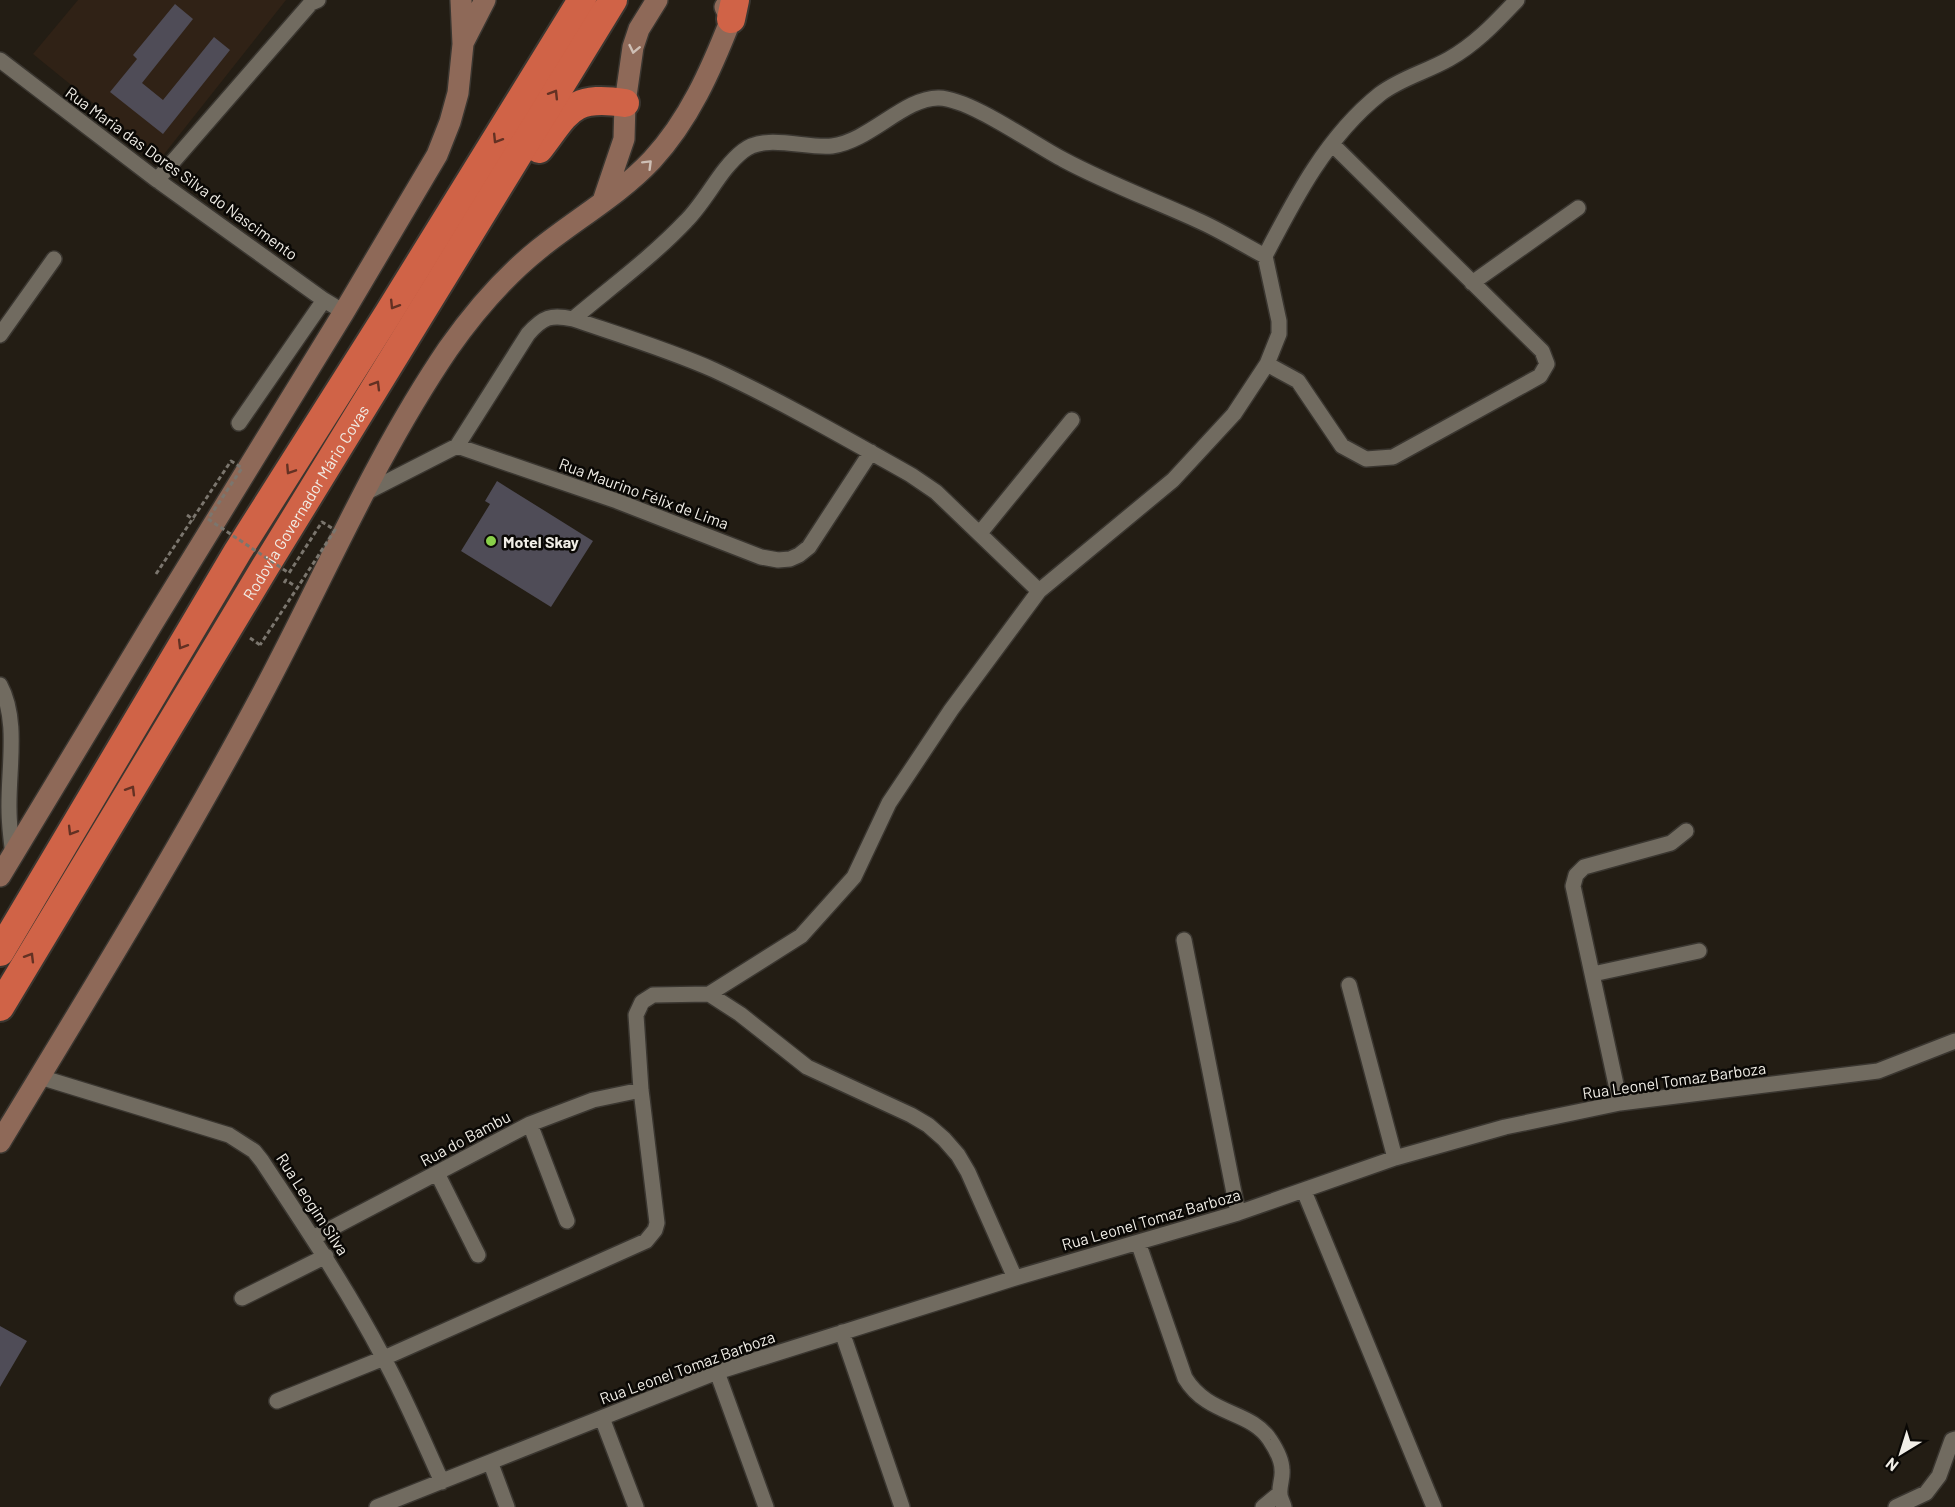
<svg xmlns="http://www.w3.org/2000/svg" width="1955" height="1507" font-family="Barlow,sans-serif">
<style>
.education{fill:#302216}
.building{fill:#4f4c57}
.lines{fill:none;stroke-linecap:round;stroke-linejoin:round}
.street-casing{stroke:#3a3630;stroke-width:18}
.secondary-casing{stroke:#3a3630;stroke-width:24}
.highway-casing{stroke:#3a3630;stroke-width:32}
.path{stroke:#7b766e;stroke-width:3;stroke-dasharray:4.5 3;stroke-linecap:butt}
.street{stroke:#716b60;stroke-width:15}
.secondary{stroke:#8e6958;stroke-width:21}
.highway{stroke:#d06347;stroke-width:28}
.path-bridge{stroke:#7b766e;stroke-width:3;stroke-dasharray:4.5 3;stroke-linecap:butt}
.oneway{stroke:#cebfb5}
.oneway2{stroke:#633123}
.poi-dot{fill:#88cf49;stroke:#0a0805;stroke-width:2}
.labels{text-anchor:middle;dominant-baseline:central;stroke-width:5;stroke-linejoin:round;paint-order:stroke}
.street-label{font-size:16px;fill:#f1eee7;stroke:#0a0805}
.poi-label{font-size:16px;font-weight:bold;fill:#f1eee7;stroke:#0a0805;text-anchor:start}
</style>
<rect width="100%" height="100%" fill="#231d14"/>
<path class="education" d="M 78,0 L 286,0 L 161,158 L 33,54 Z"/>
<path class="building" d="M 175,4 L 193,19 L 142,83 L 163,100 L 214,37 L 230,50 L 163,134 L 110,92 L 137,59 L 133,55 Z
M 497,481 L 593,541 L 551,607 L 461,551 L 490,504 L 485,501 Z
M 0,1326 L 27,1341 L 0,1387 Z"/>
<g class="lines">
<g class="street-casing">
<path id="street" d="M 0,60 L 157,180 L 324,300 L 344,312
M 157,180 L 311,3 L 318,0
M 1472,283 L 1578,208
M 573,319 C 611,287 652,257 686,221 C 707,200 720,169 743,151 C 765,133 806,149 832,146 C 870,141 905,97 939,98 C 971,99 1033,144 1064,160 C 1107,183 1153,200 1197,220 C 1220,230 1242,244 1265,256
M 0,335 L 54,259
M 1267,364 L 1298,381 L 1342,446 L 1366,459 L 1393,457 L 1540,376 L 1547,364 L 1542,351 L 1332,144
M 239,423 L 324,300
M 457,446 L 528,334 C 543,317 551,314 573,319 C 620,335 669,350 714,370 C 781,401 847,439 911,475 L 936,492 L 1039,591
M 363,494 L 457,446 L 617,501 L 761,557 L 778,560 L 790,559 L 799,555 L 809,547 L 871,452
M 980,533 L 1072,420
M 0,685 C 19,720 8,770 9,809 C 9,824 11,840 13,855
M 1184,940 L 1238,1213
M 1593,974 L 1699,951
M 1349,985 L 1395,1158
M 709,994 L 801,936 L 854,877 L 889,803 L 951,710 L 1039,591 L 1173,480 L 1234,414 L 1267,364 L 1279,334 L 1279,321 L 1265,256 C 1295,198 1327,136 1380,94 C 1401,78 1426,72 1449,59 C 1476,44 1496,22 1517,0
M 40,1077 L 229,1135 L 254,1151 L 262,1161 C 304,1225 347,1288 383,1357 C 405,1397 423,1440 442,1482
M 1620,1103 L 1573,886 L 1576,875 L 1584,867 L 1671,843 L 1686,831
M 530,1124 L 567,1221
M 437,1173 L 478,1255
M 1304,1191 L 1434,1507
M 313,1238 L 530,1124 L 593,1100 L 641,1090
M 1138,1242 L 1185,1378 C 1208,1416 1251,1410 1270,1440 C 1276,1449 1282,1460 1282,1470 C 1283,1478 1279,1486 1280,1494 C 1280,1498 1283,1503 1284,1507
M 242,1298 L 326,1256
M 842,1332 L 902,1507
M 717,1372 L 766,1507
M 277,1401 L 384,1358 L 646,1241 L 655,1230 L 657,1223 L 641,1090 L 636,1015 L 642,1002 L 653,995 L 709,994 L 740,1014 L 807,1067 L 911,1115 L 928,1125 L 944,1139 L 958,1155 L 968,1172 L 1015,1278
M 602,1418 L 636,1507
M 491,1464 L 507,1507
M 377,1507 L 717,1372 L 1015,1278 L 1238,1213 L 1395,1158 L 1505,1127 L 1620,1103 L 1878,1071 L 1955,1041
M 1263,1507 L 1280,1493
M 1896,1507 L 1926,1493 L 1939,1476 L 1952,1440 L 1955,1439"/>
</g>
<g class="secondary-casing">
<path id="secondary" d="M 463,43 L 485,0
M 603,201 L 624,139 L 625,103 L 633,47 L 639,29 L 657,0
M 0,876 L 151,626 L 344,312 L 437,155 L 450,122 L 458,93 L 463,44 L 461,0
M 0,1142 C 89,995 180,848 261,696 C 323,580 374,458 448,349 C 474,312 504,277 539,249 C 576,219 619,195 652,160 C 689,120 711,70 731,19 L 725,7"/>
</g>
<g class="highway-casing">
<g id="highway">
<path d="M 731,19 L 735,0"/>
<path d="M 539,149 C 569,110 571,95 625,103"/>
<path d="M 0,952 L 238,551 L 388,314 L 582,0"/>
<path id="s1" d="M 0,1007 L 265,567 L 613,0"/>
</g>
</g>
<path class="path" d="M 187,515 L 194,520
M 284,583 L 286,580 L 295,586
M 250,638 L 260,645"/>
<use href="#street" class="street"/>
<use href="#secondary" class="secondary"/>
<use href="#highway" class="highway"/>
<path class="path-bridge" d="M 156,574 L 231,461 L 242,468 L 208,519 L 289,573 L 322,522 L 335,530 L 260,645"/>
</g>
<defs><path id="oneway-chevron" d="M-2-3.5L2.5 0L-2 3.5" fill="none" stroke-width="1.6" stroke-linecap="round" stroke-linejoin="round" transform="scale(1.5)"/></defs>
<g class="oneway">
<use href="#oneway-chevron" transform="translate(634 49) rotate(102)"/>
<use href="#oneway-chevron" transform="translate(648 164) rotate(-45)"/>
</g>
<g class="oneway2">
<use href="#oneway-chevron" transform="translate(554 94) rotate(-58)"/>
<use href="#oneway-chevron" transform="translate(497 139) rotate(122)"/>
<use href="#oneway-chevron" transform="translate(394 305) rotate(122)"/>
<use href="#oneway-chevron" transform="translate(376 385) rotate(-59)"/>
<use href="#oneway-chevron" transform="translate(290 470) rotate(123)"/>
<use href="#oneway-chevron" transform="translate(182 645) rotate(121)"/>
<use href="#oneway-chevron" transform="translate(131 790) rotate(-59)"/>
<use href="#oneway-chevron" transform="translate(72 831) rotate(121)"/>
<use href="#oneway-chevron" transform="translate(30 957) rotate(-59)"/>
</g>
<circle class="poi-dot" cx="491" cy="541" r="6"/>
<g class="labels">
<g class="street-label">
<text transform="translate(182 173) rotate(36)">Rua Maria das Dores Silva do Nascimento</text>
<text transform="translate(644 493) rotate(20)">Rua Maurino Félix de Lima</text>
<text stroke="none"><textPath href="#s1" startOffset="590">Rodovia Governador Mário Covas</textPath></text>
<text transform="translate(1674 1080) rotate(-8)">Rua Leonel Tomaz Barboza</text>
<text transform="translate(465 1138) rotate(-28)">Rua do Bambu</text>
<text transform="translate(313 1204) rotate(57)">Rua Leogim Silva</text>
<text transform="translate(1151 1219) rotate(-16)">Rua Leonel Tomaz Barboza</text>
<text transform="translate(687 1367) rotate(-20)">Rua Leonel Tomaz Barboza</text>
</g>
<g class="poi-label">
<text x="503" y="541">Motel Skay</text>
</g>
</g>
<g transform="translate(1901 1453) rotate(218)" stroke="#0a0805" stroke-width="4.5" paint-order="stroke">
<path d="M0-4.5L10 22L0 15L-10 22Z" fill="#f1eee7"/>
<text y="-9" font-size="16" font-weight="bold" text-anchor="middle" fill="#f1eee7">N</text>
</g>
</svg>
